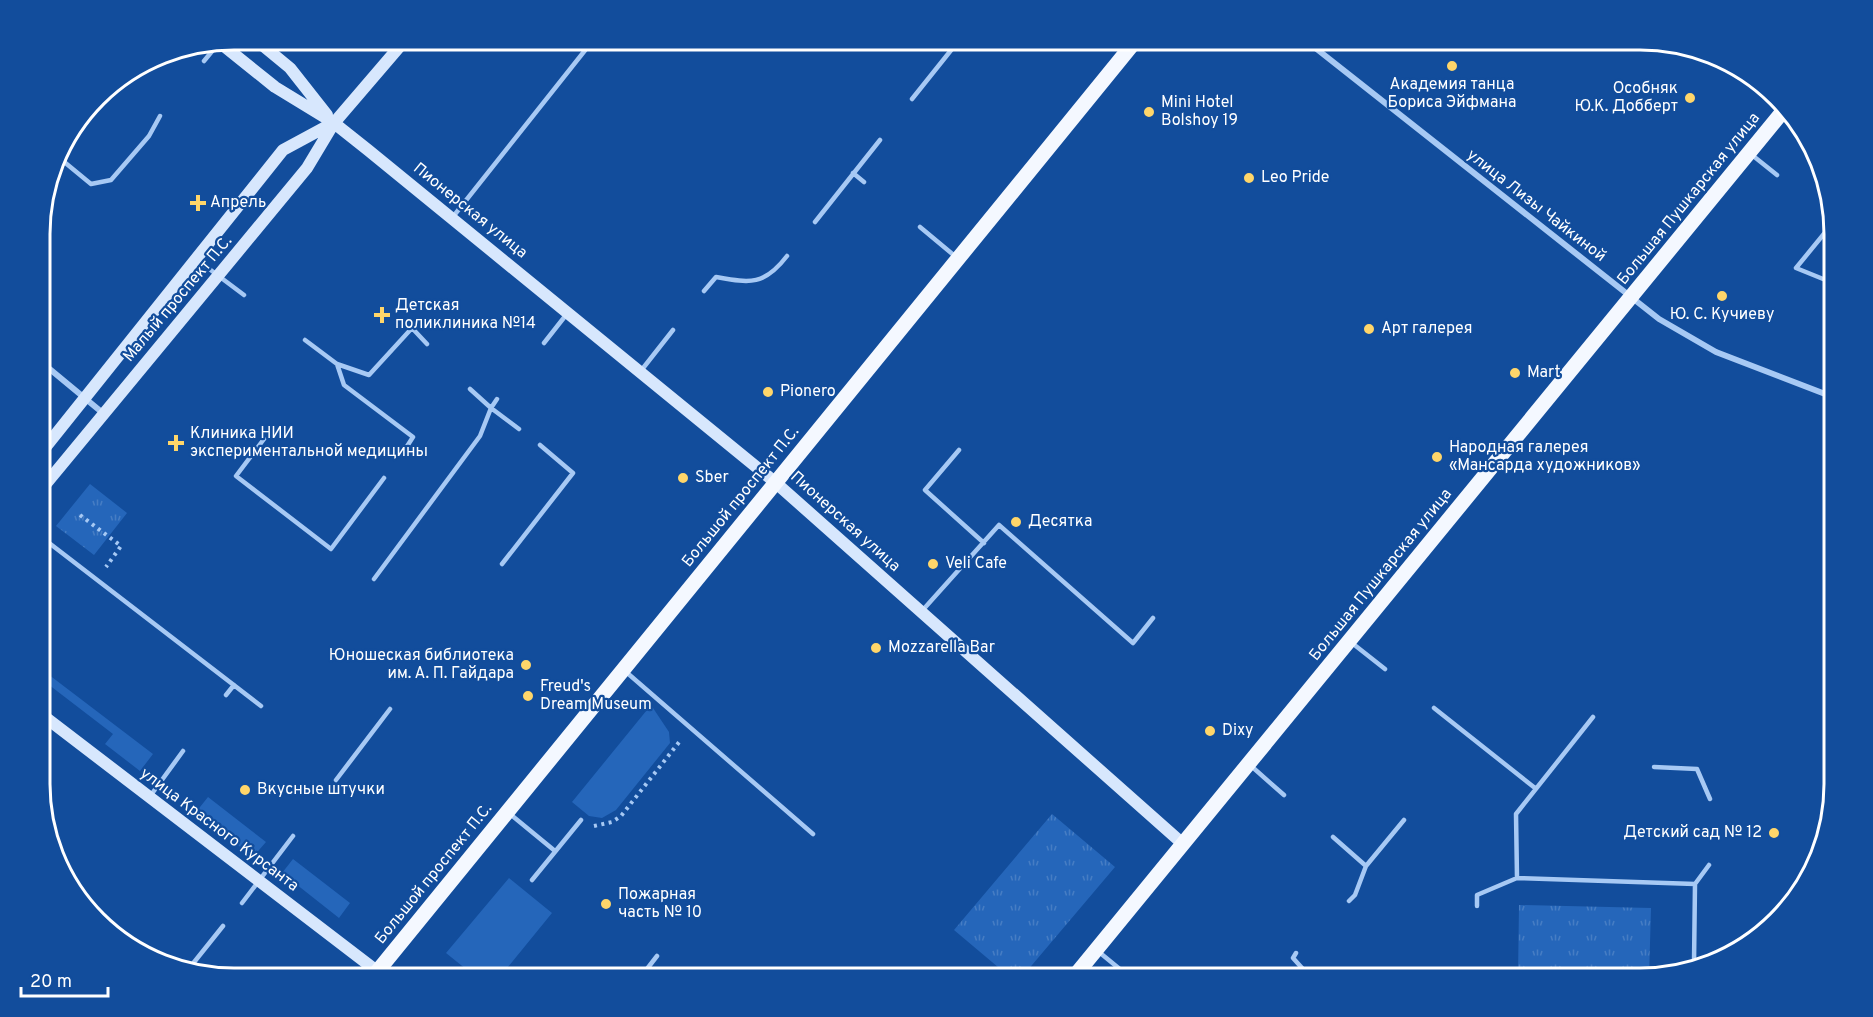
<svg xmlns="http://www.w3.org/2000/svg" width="1873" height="1017" font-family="Overpass,sans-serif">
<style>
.grass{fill:#2566ba}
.park{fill:url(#park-tufts)}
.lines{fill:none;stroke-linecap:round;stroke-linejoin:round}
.path{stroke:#a7c9f4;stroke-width:4;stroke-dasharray:3 4.5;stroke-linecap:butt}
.lane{stroke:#a7c9f4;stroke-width:4.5}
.street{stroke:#a7c9f4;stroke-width:6}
.secondary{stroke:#d7e7fd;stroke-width:12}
.primary{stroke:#f4f8ff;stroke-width:15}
.poi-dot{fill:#ffd66a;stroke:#124d9c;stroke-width:2}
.labels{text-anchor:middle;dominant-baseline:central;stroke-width:4.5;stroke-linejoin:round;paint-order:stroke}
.poi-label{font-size:16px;fill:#fff;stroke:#124d9c;text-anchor:start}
.street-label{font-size:16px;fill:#fff;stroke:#124d9c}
.rim{fill:none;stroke:#fff;stroke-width:3}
</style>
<defs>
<pattern id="park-tufts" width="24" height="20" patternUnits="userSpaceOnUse" patternTransform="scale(1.5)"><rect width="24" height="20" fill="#2566ba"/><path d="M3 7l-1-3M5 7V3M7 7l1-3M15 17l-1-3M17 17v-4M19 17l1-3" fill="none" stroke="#467dc4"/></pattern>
</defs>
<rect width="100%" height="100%" fill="#124d9c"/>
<path class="grass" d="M 40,668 L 153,754 L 140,771 L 105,744 L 113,734 L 40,678 Z
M 651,705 L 669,732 L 670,743 L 616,810 L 602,818 L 589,816 L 572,802 Z
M 208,797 L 266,842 L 253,857 L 196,812 Z
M 293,859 L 350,903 L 339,918 L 282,873 Z
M 509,878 L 552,913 L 499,978 L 477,978 L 446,953 Z"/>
<path class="park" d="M 90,484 L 127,513 L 94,555 L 56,526 Z
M 1052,814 L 1115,867 L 1021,978 L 1011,978 L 954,930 Z
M 1519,905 L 1651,908 L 1649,978 L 1518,978 Z"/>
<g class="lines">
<path class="path" d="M 80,515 L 121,546 L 106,567
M 594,826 L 612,822 L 621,816 L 680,741"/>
<path class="lane" d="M 1314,47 L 1321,39
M 204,61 L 218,44
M 912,99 L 960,39
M 1752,155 L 1777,175
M 57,156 L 91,184 L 111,180 L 149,136 L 160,116
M 853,173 L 864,182
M 1824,213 L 1832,220
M 452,218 L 594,39
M 815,222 L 880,140
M 1832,224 L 1796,268 L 1833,283
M 920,227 L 956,257
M 196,259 L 244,295
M 704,291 L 716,277 C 750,283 764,286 787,256
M 305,340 L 337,364 L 344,385 L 413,437 L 404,451
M 544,343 L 566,315
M 337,364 L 369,375 L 412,328 L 427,344
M 640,372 L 673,330
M 497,399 L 491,408 L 519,429
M 264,439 L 236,476 L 331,549 L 384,478
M 959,450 L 925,490 L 984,543
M 40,536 L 261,706
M 502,564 L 573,473 L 540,445
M 374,579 L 480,436 L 491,408 L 470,389
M 921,612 L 999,525 L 1133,643 L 1153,618
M 1352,643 L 1385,669
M 625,671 L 813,834
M 226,695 L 234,685
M 1434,708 L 1535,788
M 1250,765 L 1284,795
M 1654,767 L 1697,769 L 1710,799
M 336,780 L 390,709
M 151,795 L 183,751
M 510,814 L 555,851
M 1333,837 L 1366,866 L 1355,895 L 1349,901
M 1366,866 L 1404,820
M 1517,878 L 1516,814 L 1593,717
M 532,880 L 581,820
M 242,903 L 293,836
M 1477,906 L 1477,895 L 1517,878 L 1695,884 L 1709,865
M 129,943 L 191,966 L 223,926
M 1099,952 L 1127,975
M 1296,953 L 1293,958 L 1311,978
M 1694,963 L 1695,884
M 640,978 L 657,956"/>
<path class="street" d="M 1304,39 L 1659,319 L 1716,352 L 1833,397
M 40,361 L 104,414"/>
<path class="secondary" d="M 255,39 L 290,68 L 327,115
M 219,42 L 275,87 L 334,123 L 368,150 L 776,483 L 1183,844
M 40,454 L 283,150 L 333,123
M 40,491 L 307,168 L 334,123 L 406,39
M 41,714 L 386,978"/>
<path class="primary" d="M 372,978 L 1137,39
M 1073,978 L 1784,110"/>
</g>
<g class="poi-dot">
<circle cx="1452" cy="66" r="6"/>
<circle cx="1690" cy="98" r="6"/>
<circle cx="1149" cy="112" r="6"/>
<circle cx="1249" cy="178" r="6"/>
<path d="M195 194h6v6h6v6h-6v6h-6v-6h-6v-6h6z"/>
<circle cx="1722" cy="296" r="6"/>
<path d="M379 306h6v6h6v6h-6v6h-6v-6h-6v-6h6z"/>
<circle cx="1369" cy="329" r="6"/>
<circle cx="1515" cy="373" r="6"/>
<circle cx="768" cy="392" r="6"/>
<path d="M173 434h6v6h6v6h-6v6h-6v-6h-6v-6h6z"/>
<circle cx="1437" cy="457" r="6"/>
<circle cx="683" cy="478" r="6"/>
<circle cx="1016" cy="522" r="6"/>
<circle cx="933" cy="564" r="6"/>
<circle cx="876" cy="648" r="6"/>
<circle cx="526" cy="665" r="6"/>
<circle cx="528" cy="696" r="6"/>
<circle cx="1210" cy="731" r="6"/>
<circle cx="245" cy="790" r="6"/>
<circle cx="1774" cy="833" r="6"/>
<circle cx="606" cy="904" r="6"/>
</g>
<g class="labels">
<g class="poi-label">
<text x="1452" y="85" text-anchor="middle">Академия танца<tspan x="1452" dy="18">Бориса Эйфмана</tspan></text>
<text x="1678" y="89" text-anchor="end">Особняк<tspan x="1678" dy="18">Ю.К. Добберт</tspan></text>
<text x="1161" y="103">Mini Hotel<tspan x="1161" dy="18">Bolshoy 19</tspan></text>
<text x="1261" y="178">Leo Pride</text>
<text x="210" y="203">Апрель</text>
<text x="395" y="306">Детская<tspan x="395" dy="18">поликлиника №14</tspan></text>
<text x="1722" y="315" text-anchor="middle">Ю. С. Кучиеву</text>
<text x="1381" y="329">Арт галерея</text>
<text x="1527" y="373">Mart</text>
<text x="780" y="392">Pionero</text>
<text x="190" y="434">Клиника НИИ<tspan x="190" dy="18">экспериментальной медицины</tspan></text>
<text x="1449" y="448">Народная галерея<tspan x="1449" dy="18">«Мансарда художников»</tspan></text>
<text x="695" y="478">Sber</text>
<text x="1028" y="522">Десятка</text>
<text x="945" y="564">Veli Cafe</text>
<text x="888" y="648">Mozzarella Bar</text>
<text x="514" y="656" text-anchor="end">Юношеская библиотека<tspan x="514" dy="18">им. А. П. Гайдара</tspan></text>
<text x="540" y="687">Freud's<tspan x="540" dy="18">Dream Museum</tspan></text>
<text x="1222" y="731">Dixy</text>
<text x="257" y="790">Вкусные штучки</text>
<text x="1762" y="833" text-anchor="end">Детский сад № 12</text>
<text x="618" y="895">Пожарная<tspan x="618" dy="18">часть № 10</tspan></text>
</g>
<g class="street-label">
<text transform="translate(1689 199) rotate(-51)">Большая Пушкарская улица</text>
<text transform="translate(1536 206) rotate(38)">улица Лизы Чайкиной</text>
<text transform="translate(470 211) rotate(39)">Пионерская улица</text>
<text transform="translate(178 299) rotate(-50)">Малый проспект П.С.</text>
<text transform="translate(741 497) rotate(-51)">Большой проспект П.С.</text>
<text transform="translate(845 522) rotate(42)">Пионерская улица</text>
<text transform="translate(1381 575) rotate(-51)">Большая Пушкарская улица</text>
<text transform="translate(219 830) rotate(37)">улица Красного Курсанта</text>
<text transform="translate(434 874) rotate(-51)">Большой проспект П.С.</text>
</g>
</g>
<path d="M0 0H1873V1017H0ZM234 50H1640A184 184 0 0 1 1824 234V784A184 184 0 0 1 1640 968H234A184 184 0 0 1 50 784V234A184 184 0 0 1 234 50Z" fill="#124d9c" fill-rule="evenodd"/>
<path class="rim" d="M234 50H1640A184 184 0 0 1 1824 234V784A184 184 0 0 1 1640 968H234A184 184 0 0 1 50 784V234A184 184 0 0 1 234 50Z"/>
<path d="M21 987v9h87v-9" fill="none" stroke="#ffffff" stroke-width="3"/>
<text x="30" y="987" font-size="18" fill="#ffffff" stroke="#124d9c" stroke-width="4.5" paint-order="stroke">20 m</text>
</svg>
